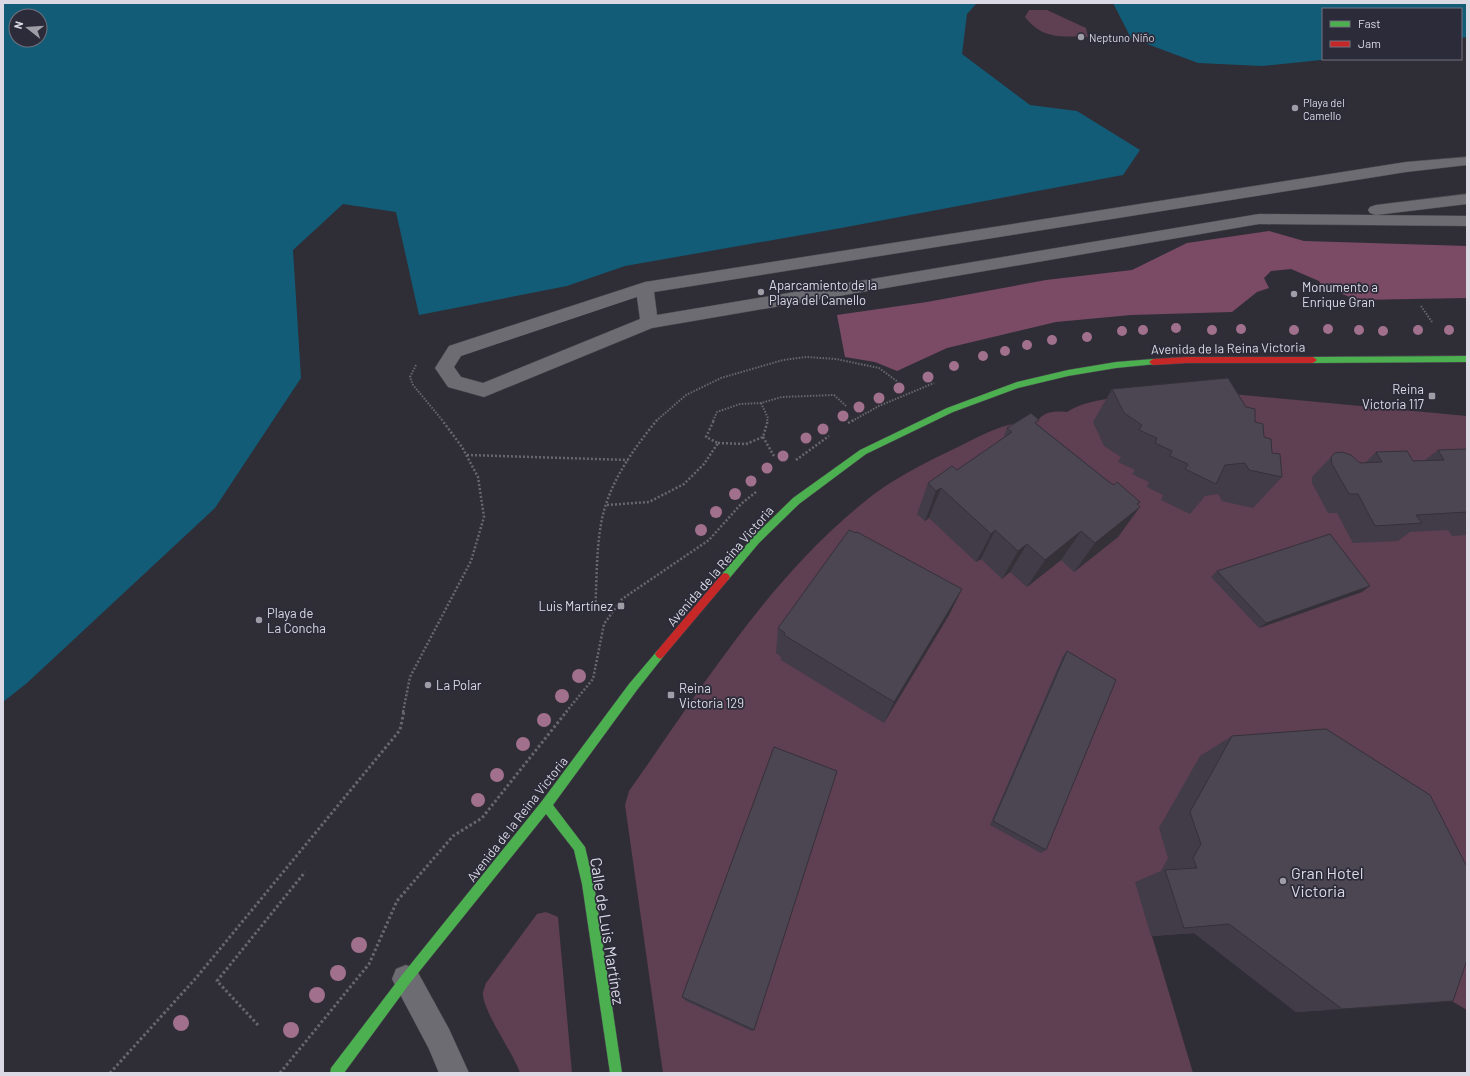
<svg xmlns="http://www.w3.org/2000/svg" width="1470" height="1076" font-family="Barlow,sans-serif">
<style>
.green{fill:#5f3f52}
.forest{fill:#7b4b66}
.water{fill:#125c78;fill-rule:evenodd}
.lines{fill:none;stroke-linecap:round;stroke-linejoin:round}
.lane-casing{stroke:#4b4a51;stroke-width:1}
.fast-casing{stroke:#4b4a51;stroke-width:1}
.jam-casing{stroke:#4b4a51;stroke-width:1}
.path-far2{stroke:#68676d;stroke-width:2;stroke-dasharray:1.5 1.5;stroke-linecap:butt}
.path-far1{stroke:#68676d;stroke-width:2.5;stroke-dasharray:2 2;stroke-linecap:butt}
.path{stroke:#68676d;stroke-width:3;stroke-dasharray:2.5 2.5;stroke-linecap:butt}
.lane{fill:#6c6c72;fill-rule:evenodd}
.fast{fill:#4caf50;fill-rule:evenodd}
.jam{fill:#c62828;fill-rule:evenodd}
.tree{fill:#a0708d}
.wall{fill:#413c47}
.shaded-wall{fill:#353139}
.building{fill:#4c4652;stroke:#353139}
.poi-dot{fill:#9f9ea7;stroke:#2c2b3a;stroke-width:1.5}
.labels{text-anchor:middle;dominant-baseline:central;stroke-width:3.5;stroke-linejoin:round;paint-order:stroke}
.far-poi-label{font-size:11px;fill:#dbdae4;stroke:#2c2b3a;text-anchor:start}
.poi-label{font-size:13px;fill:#dbdae4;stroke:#2c2b3a;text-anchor:start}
.street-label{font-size:13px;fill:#dbdae4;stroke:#2c2b3a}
.near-poi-label{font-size:16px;fill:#dbdae4;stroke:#2c2b3a;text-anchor:start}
.near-street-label{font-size:16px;fill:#dbdae4;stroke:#2c2b3a}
</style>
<rect width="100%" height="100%" fill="#2f2e36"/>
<path class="green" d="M 1029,10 L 1047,10 L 1086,28 L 1088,37 C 1061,36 1043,40 1025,17 Z
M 1232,394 L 1467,416 L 1467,1010 L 1409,976 L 1327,1010 L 1296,1012 L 1194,933 L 1152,936 L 1193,1073 L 663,1073 L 625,805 L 629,791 C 702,688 769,577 869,498 C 893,479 930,460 958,447 C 982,435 1010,419 1037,422 C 1043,411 1056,411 1067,412 C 1097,390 1193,395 1232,394 Z
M 546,912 L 558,917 L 572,1073 L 520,1073 C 514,1054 481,1009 483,992 C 484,989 485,986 486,983 L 537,914 Z"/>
<path class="forest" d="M 1269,231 L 1304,241 L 1467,246 L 1467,298 L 1356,300 L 1336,291 L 1323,288 L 1319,281 L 1291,269 L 1271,271 L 1264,278 L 1269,288 L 1257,292 L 1232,312 L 1131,315 L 1056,322 L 947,348 L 897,371 L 875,362 L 845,357 L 837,315 L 927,302 L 1046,280 L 1132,270 L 1187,243 Z"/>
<path class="water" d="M 3,3 L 977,3 L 967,14 L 962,54 L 1030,105 L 1077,111 L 1140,150 L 1123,175 L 841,228 L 625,266 L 567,286 L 419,315 L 396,212 L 343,204 L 293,250 L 301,378 L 215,508 L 27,683 L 3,702 ZM 16,16 L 40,16 L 40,40 L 16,40 Z
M 1113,3 L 1467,3 L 1467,37 L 1461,38 L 1461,9 L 1323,9 L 1323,59 L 1331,59 L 1262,66 L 1198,63 L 1131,38 Z"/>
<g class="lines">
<g class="lane-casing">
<path id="lane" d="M 1467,157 L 1467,165 L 1406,172 L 654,292 L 657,315 L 1259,214 L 1467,216 L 1467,226 L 1259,224 L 652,328 L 484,397 L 448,387 L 435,368 L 449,346 L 645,282 L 1406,162 ZM 637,297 L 640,319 L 483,383 L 461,377 L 454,367 L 461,356 Z
M 1467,194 L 1467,204 L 1376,215 L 1370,213 L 1368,210 L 1370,207 L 1376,205 Z
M 406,965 L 416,969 L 449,1029 L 469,1073 L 439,1073 L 429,1049 L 392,979 L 396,969 Z"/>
</g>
<g class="fast-casing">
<path id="fast" d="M 1467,356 L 1467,362 L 1313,363 L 1309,360 L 1313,357 Z
M 1153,359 L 1156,360 L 1157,362 L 1156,364 L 1116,368 L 1068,376 L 1018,388 L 953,412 L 866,454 L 799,504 L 759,543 L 728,580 L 725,581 L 722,580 L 720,577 L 722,574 L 753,537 L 793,498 L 860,450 L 947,408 L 1017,382 L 1068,370 L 1116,362 Z
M 660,649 L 663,651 L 665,654 L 663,657 L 637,690 L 553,805 L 585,847 L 594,884 L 622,1073 L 610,1073 L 582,884 L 574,850 L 546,814 L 410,983 L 344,1073 L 330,1073 L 331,1068 L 402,975 L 542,801 L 629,684 L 657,651 Z"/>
</g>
<g class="jam-casing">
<path id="jam" d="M 1187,357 L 1313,357 L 1317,360 L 1313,363 L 1187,363 L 1153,365 L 1149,362 L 1153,359 Z
M 725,573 L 728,574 L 730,577 L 728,580 L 663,657 L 660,659 L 657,657 L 655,654 L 657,651 L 722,574 Z"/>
</g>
<path class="path-far2" d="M 1421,306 L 1432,322
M 416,365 L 410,377 L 413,385 L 443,421
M 761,403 L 768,418 L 767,421
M 656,421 L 686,395 L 721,378 L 783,360 L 806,357 L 836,359 L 879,368 L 898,382
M 713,421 L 717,412 L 740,404 L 761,403 L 782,397 L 834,395 L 846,406
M 852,421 L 879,406 L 934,383"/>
<path class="path-far1" d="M 848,423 L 854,420
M 763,437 L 774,456
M 718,443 L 746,444 L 763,437 L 768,420
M 467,455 L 628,460
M 796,460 L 829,436
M 607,505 L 649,502 L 684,484 L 704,464 L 718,443 L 706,437 L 714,420
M 595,610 C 597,582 596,552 601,524 C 608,484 632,451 657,420
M 403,712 L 410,677 L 471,561 L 484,517 L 478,477 L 462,447 L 442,420
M 566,712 L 593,679 L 604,624 L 622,599 L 709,540 L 741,504 L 756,492"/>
<path class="path" d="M 258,1025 L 217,981 L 305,872
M 110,1073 L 196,978 L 400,730 L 404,711
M 280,1073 L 369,964 L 397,901 L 453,836 L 482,818 L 567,711"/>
<use href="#lane" class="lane"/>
<use href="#fast" class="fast"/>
<use href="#jam" class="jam"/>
</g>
<g class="tree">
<circle cx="1176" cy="328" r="5"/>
<circle cx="1241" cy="329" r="5"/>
<circle cx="1328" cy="329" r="5"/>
<circle cx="1143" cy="330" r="5"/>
<circle cx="1212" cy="330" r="5"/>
<circle cx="1294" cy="330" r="5"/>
<circle cx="1359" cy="330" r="5"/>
<circle cx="1418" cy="330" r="5"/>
<circle cx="1449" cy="330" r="5"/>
<circle cx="1122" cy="331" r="5"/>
<circle cx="1383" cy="331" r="5"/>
<circle cx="1087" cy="337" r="5"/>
<circle cx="1052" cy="340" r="5"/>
<circle cx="1027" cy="345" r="5"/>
<circle cx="1005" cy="351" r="5"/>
<circle cx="983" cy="356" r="5"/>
<circle cx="954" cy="366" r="5"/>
<circle cx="928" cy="377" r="5.5"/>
<circle cx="899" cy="388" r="5.5"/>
<circle cx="879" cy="398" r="5.5"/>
<circle cx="859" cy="407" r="5.5"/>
<circle cx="843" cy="416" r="5.5"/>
<circle cx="823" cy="429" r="5.5"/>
<circle cx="806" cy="438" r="5.5"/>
<circle cx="783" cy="456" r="5.5"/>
<circle cx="767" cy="468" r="5.5"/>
<circle cx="751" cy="481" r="5.5"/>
<circle cx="735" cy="494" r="6"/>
<circle cx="716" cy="512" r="6"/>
<circle cx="701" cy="530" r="6"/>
<circle cx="579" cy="676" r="7"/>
<circle cx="562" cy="696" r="7"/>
<circle cx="544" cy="720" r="7"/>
<circle cx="523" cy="744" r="7"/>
<circle cx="497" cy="775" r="7"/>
<circle cx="478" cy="800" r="7"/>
<circle cx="359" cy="945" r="8"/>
<circle cx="338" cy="973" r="8"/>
<circle cx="317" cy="995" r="8"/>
<circle cx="181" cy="1023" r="8"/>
<circle cx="291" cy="1030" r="8"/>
</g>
<path class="wall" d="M 1112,389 L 1255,422 L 1272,453 L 1282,477 L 1253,508 L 1222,501 L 1218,494 L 1205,496 L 1190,514 L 1161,500 L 1163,495 L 1147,487 L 1149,482 L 1132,474 L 1135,470 L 1118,462 L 1121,457 L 1104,446 L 1093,422 Z
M 1037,424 L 1138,505 L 1118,537 L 1074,572 L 1061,560 L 1027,587 L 1010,572 L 1002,579 L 981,559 L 976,562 L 929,518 L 925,521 L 917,514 L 928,483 L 957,470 L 1003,439 L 1007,428 Z
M 1467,449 L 1467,535 L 1452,536 L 1448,530 L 1410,532 L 1398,541 L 1353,543 L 1337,513 L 1328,513 L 1312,483 L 1312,477 L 1335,453 L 1360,463 L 1365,463 L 1376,452 L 1413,461 L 1425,460 L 1438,450 Z
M 1217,571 L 1362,592 L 1259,628 L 1211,577 Z
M 962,589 L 949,615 L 884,723 L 781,660 L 781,657 L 776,653 L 778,628 Z
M 1067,651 L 1046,850 L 1041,853 L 990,825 L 1063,656 Z
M 1232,736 L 1342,1009 L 1296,1012 L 1194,933 L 1151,936 L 1135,882 L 1161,871 L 1168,858 L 1159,828 L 1200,756 Z
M 682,997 L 754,1030 L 752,1031 L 686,1001 Z"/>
<path class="shaded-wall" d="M 941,488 L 929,518 L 925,521 L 936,491 Z
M 1140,502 L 1130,515 L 1140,507 L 1118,537 L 1074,572 L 1095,543 L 1137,504 Z
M 995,530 L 981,559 L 976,562 L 991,534 Z
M 1081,531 L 1061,560 L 1027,587 L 1045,560 Z
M 1027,544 L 1010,572 L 1002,579 L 1018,551 Z
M 1370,586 L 1362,592 L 1259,628 L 1266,623 Z
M 962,589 L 949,615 L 884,723 L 894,702 Z"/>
<path class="building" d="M 1228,378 L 1246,407 L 1255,409 L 1255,422 L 1263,424 L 1264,437 L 1271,439 L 1272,453 L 1280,454 L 1282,477 L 1249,470 L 1245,463 L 1225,465 L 1216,484 L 1185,469 L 1188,464 L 1170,456 L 1172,451 L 1155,443 L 1157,438 L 1139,430 L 1142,425 L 1124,413 L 1112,389 Z
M 1031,413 L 1039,420 L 1035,423 L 1109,482 L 1114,485 L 1117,482 L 1140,502 L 1137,504 L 1140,507 L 1095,543 L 1081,531 L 1045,560 L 1027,544 L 1018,551 L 995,530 L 991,534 L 941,488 L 936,491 L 928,483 L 952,466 L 957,470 L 1012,432 L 1007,428 Z
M 1467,449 L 1467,512 L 1416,515 L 1422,523 L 1375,526 L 1358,494 L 1349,494 L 1332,464 L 1331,457 L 1335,453 L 1342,452 L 1351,455 L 1360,463 L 1382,462 L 1376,452 L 1407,451 L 1413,461 L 1444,460 L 1438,450 Z
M 849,530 L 856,533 L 857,532 L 962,589 L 894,702 L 784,635 L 785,633 L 778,628 Z
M 1330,534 L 1370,586 L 1266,623 L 1217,571 Z
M 1067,651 L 1116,680 L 1046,850 L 993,821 Z
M 1326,729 L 1430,795 L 1467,867 L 1467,960 L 1453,1001 L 1342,1009 L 1229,924 L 1184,928 L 1165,870 L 1197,868 L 1193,858 L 1201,844 L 1190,812 L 1232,736 Z
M 774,747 L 837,771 L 754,1030 L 682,997 Z"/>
<g class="poi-dot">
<circle cx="1081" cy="37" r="4"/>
<circle cx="1295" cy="108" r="4"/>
<circle cx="761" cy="292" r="4"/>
<circle cx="1294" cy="294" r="4"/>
<rect x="1428" y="392" width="8" height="8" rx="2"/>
<rect x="617" y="602" width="8" height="8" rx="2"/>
<circle cx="259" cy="620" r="4"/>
<circle cx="428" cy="685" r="4"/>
<rect x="667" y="691" width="8" height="8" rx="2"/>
<circle cx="1283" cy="881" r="4"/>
</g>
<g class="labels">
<g class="far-poi-label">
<text x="1089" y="37">Neptuno Niño</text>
<text x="1303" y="102">Playa del<tspan x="1303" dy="13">Camello</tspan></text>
</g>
<g class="poi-label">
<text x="769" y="285">Aparcamiento de la<tspan x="769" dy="15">Playa del Camello</tspan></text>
<text x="1302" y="287">Monumento a<tspan x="1302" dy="15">Enrique Gran</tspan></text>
<text x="1424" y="389" text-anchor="end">Reina<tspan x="1424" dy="15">Victoria 117</tspan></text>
<text x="613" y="606" text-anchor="end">Luis Martínez</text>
<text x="267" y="613">Playa de<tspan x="267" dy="15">La Concha</tspan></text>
<text x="436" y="685">La Polar</text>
<text x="679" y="688">Reina<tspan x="679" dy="15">Victoria 129</tspan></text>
</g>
<g class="street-label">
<text transform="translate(1228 348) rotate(-1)">Avenida de la Reina Victoria</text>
<text transform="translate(720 566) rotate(-49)">Avenida de la Reina Victoria</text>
<text transform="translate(517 819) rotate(-52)">Avenida de la Reina Victoria</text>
</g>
<g class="near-poi-label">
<text x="1291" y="872">Gran Hotel<tspan x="1291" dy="18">Victoria</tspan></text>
</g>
<g class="near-street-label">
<text transform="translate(608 931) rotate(81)">Calle de Luis Martínez</text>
</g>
</g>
<rect width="1470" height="1076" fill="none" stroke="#dbdae4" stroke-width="8"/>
<rect x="1322" y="8" width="140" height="52" fill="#2c2b3a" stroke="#72717e"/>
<rect x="1330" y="21" width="20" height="6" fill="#4caf50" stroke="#72717e"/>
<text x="1358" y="28" font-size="12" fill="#dbdae4">Fast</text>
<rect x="1330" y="41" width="20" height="6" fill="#c62828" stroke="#72717e"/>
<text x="1358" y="48" font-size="12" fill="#dbdae4">Jam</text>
<g transform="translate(28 28) rotate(287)"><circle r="19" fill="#2c2b3a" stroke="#72717e"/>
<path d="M0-3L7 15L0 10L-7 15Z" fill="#9f9ea7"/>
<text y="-6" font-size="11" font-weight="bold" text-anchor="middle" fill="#dbdae4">N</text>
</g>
</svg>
